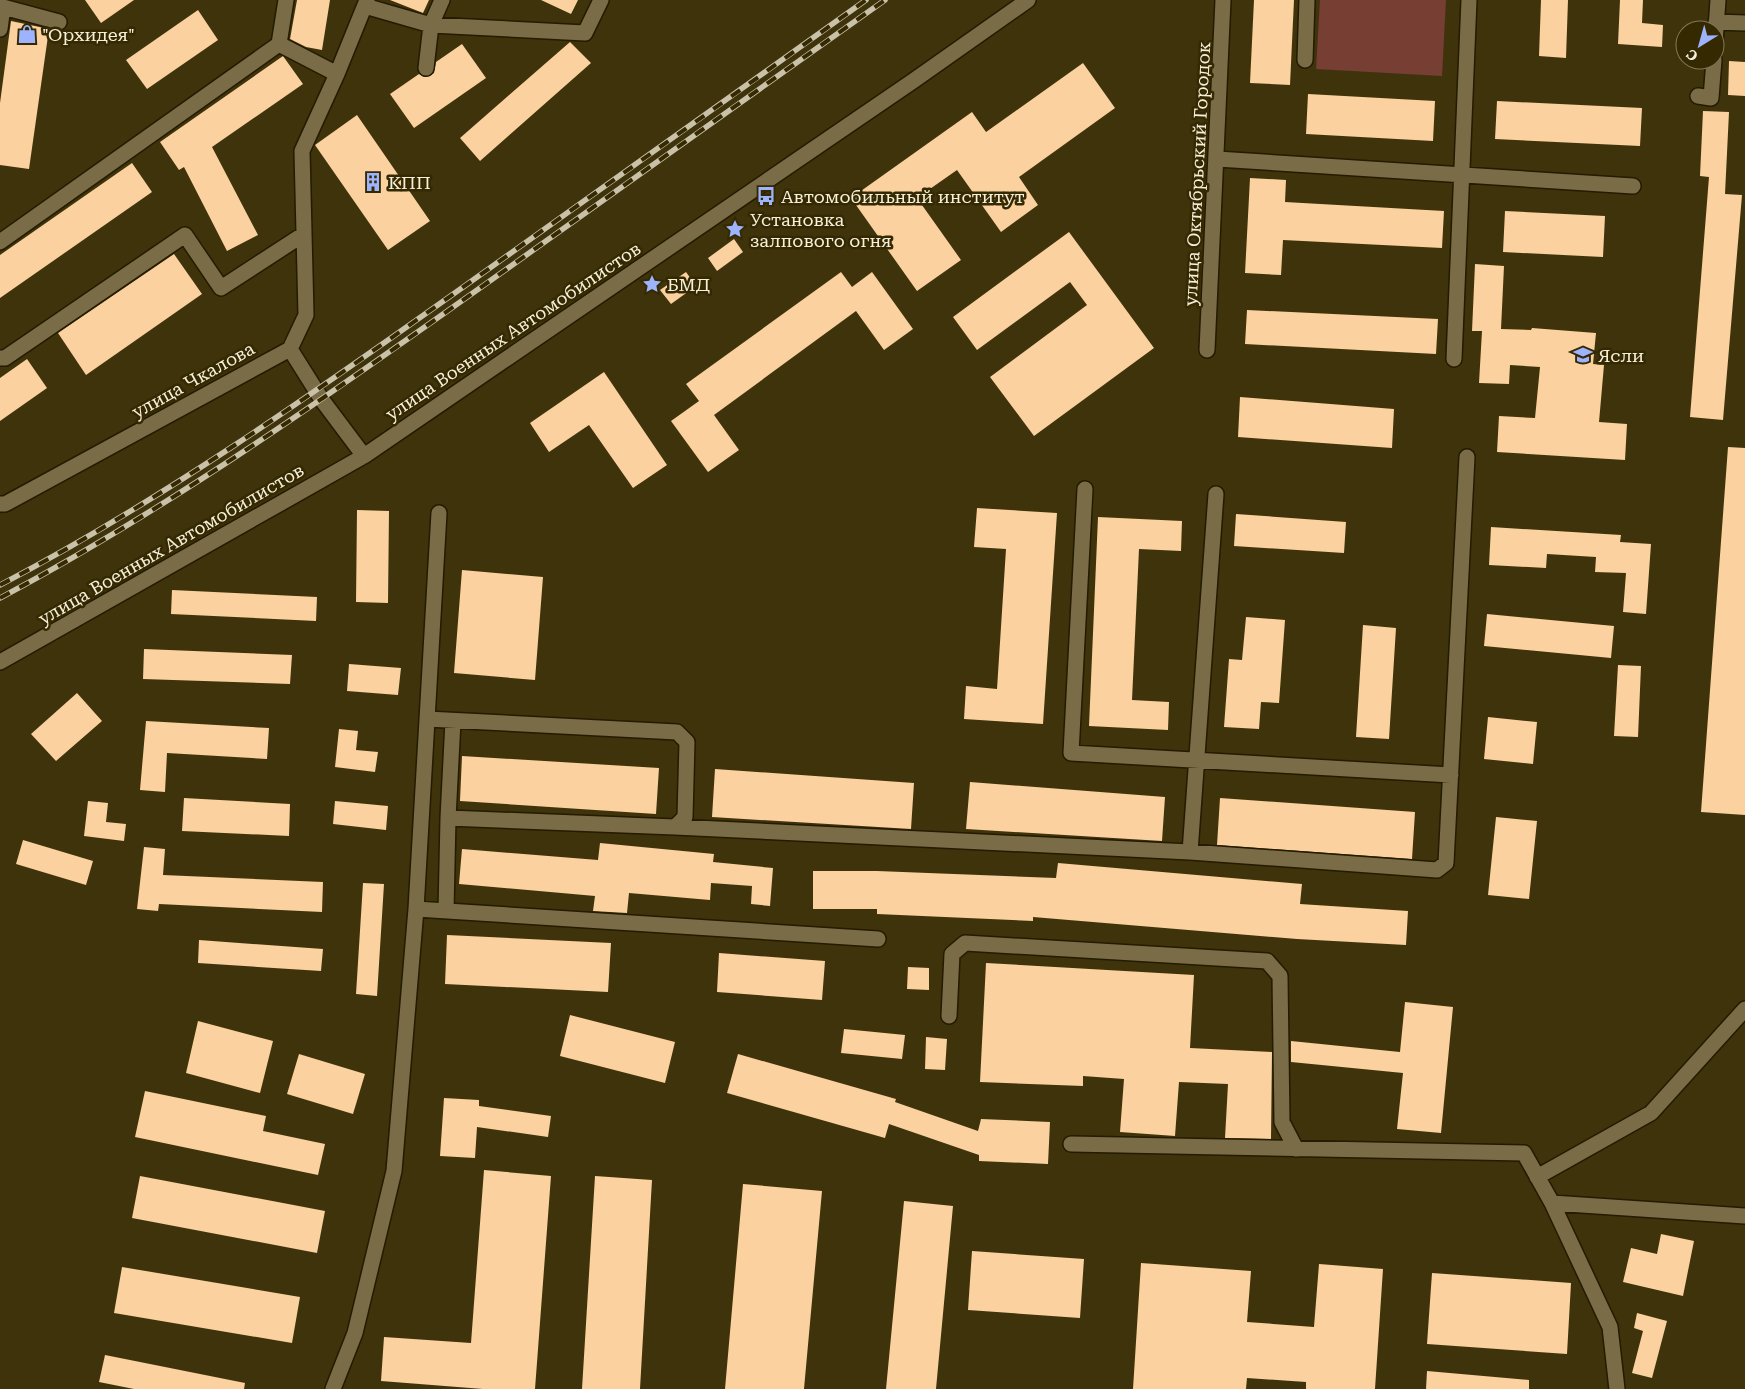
<svg xmlns="http://www.w3.org/2000/svg" width="1745" height="1389" font-family="'Roboto Serif',serif">
<style>
.green{fill:#773e33}
.building{fill:#fbd19f}
.lines{fill:none;stroke-linecap:round;stroke-linejoin:round}
.minor-casing{stroke:#241b00;stroke-width:18}
.minor{stroke:#796c46;stroke-width:15}
.rail-casing{stroke:#cac2a8;stroke-width:5.5}
.rail{stroke:#352902;stroke-width:4;stroke-dasharray:11;stroke-linecap:butt}
.labels{text-anchor:middle;dominant-baseline:central;stroke-width:5;stroke-linejoin:round;paint-order:stroke}
.poi-label{font-size:18px;fill:#f6efda;stroke:#352902;text-anchor:start}
.street-label{font-size:18px;fill:#f6efda;stroke:#352902}
</style>
<rect width="100%" height="100%" fill="#3f330c"/>
<path class="green" d="M 1320,0 L 1446,0 L 1442,76 L 1316,69 Z"/>
<path class="building" d="M 85,0 L 134,0 L 101,23 Z
M 297,0 L 330,0 L 322,50 L 306,47 L 290,39 Z
M 390,0 L 429,0 L 423,13 Z
M 541,0 L 578,0 L 571,14 Z
M 1254,0 L 1294,0 L 1290,85 L 1250,83 Z
M 1541,0 L 1568,0 L 1566,58 L 1539,56 Z
M 1620,0 L 1643,0 L 1642,23 L 1663,25 L 1662,47 L 1618,44 Z
M 198,10 L 218,40 L 147,89 L 126,60 Z
M 11,21 L 49,29 L 29,169 L 0,165 L 0,103 Z
M 570,42 L 591,63 L 480,161 L 460,138 Z
M 462,44 L 486,78 L 414,128 L 390,94 L 419,74 L 424,77 L 430,76 L 434,73 L 436,62 Z
M 283,56 L 303,84 L 212,147 L 258,235 L 227,251 L 184,167 L 179,170 L 160,142 Z
M 1729,61 L 1745,62 L 1745,96 L 1728,95 Z
M 1083,63 L 1115,108 L 1019,177 L 1038,205 L 1001,232 L 957,170 L 917,198 L 961,260 L 917,291 L 851,198 L 972,112 L 986,132 Z
M 1308,94 L 1435,101 L 1433,141 L 1306,134 Z
M 1497,101 L 1642,108 L 1640,146 L 1495,139 Z
M 1703,111 L 1729,112 L 1725,194 L 1742,195 L 1723,420 L 1690,417 L 1709,177 L 1700,176 Z
M 357,115 L 430,221 L 388,250 L 315,145 Z
M 132,163 L 152,192 L 0,298 L 0,255 Z
M 1250,178 L 1286,180 L 1285,202 L 1444,211 L 1442,248 L 1283,240 L 1281,275 L 1245,273 Z
M 1505,211 L 1605,216 L 1603,257 L 1503,252 Z
M 1069,232 L 1154,348 L 1034,436 L 990,377 L 1087,305 L 1070,282 L 977,350 L 953,317 Z
M 734,239 L 743,252 L 717,271 L 708,258 Z
M 174,254 L 202,294 L 86,375 L 58,333 Z
M 1475,264 L 1504,266 L 1501,329 L 1531,330 L 1532,328 L 1596,333 L 1593,364 L 1604,365 L 1599,422 L 1627,424 L 1625,460 L 1497,452 L 1499,416 L 1535,418 L 1540,367 L 1510,365 L 1509,384 L 1479,383 L 1482,331 L 1472,331 Z
M 686,272 L 696,286 L 671,304 L 660,290 Z
M 841,272 L 852,287 L 872,272 L 913,329 L 884,350 L 856,311 L 714,415 L 739,450 L 708,472 L 671,421 L 699,401 L 686,384 Z
M 1247,310 L 1438,319 L 1436,354 L 1245,344 Z
M 27,359 L 47,388 L 0,421 L 0,378 Z
M 604,372 L 667,465 L 633,488 L 589,425 L 549,452 L 530,423 Z
M 1240,397 L 1394,409 L 1392,448 L 1238,437 Z
M 1728,447 L 1745,448 L 1745,815 L 1701,812 Z
M 977,508 L 1057,513 L 1043,724 L 964,719 L 966,686 L 997,689 L 1006,549 L 974,547 Z
M 357,510 L 389,511 L 388,603 L 356,602 Z
M 1236,514 L 1346,522 L 1344,553 L 1234,546 Z
M 1098,517 L 1182,521 L 1181,551 L 1139,549 L 1132,700 L 1169,702 L 1168,730 L 1089,726 Z
M 1491,527 L 1621,535 L 1620,542 L 1651,544 L 1646,614 L 1623,612 L 1626,573 L 1595,572 L 1596,557 L 1547,554 L 1546,568 L 1489,565 Z
M 462,570 L 543,577 L 535,680 L 454,673 Z
M 172,590 L 317,597 L 316,621 L 171,614 Z
M 1487,614 L 1614,626 L 1611,658 L 1484,646 Z
M 1246,617 L 1285,620 L 1279,703 L 1261,702 L 1259,729 L 1224,727 L 1229,659 L 1242,660 Z
M 1363,625 L 1396,628 L 1389,739 L 1356,737 Z
M 144,649 L 292,655 L 290,684 L 143,679 Z
M 349,664 L 401,668 L 398,695 L 347,691 Z
M 1618,665 L 1641,666 L 1638,737 L 1614,736 Z
M 77,693 L 102,721 L 56,761 L 31,734 Z
M 1488,717 L 1537,722 L 1533,764 L 1484,759 Z
M 146,721 L 269,728 L 267,759 L 167,753 L 165,792 L 140,790 Z
M 339,729 L 358,731 L 356,750 L 378,752 L 375,772 L 335,767 Z
M 462,756 L 659,768 L 656,814 L 460,801 Z
M 715,769 L 914,783 L 911,829 L 712,817 Z
M 970,782 L 1165,797 L 1162,841 L 966,829 Z
M 184,798 L 290,804 L 289,836 L 182,831 Z
M 1220,798 L 1415,812 L 1412,859 L 1217,845 Z
M 88,801 L 108,803 L 106,822 L 126,824 L 124,841 L 84,836 Z
M 335,801 L 388,806 L 386,830 L 333,824 Z
M 1496,817 L 1537,821 L 1529,899 L 1488,895 Z
M 23,840 L 93,861 L 86,885 L 16,864 Z
M 600,843 L 714,854 L 713,862 L 773,868 L 770,906 L 751,904 L 752,886 L 711,883 L 710,900 L 629,893 L 627,913 L 593,911 L 595,896 L 459,884 L 462,849 L 598,860 Z
M 144,847 L 165,849 L 163,875 L 323,882 L 322,912 L 159,904 L 158,911 L 137,909 Z
M 1058,863 L 1302,884 L 1300,904 L 1408,911 L 1406,945 L 1297,939 L 1033,917 L 1033,921 L 877,914 L 877,909 L 813,909 L 813,871 L 877,871 L 1056,878 Z
M 363,883 L 384,884 L 377,996 L 356,994 Z
M 447,935 L 611,943 L 608,992 L 445,984 Z
M 199,940 L 323,949 L 321,971 L 198,963 Z
M 719,953 L 825,961 L 822,1000 L 717,992 Z
M 986,963 L 1194,975 L 1190,1048 L 1272,1052 L 1271,1139 L 1225,1138 L 1228,1084 L 1179,1082 L 1175,1136 L 1120,1132 L 1124,1079 L 1083,1076 L 1083,1086 L 980,1082 Z
M 908,967 L 929,968 L 929,990 L 907,989 Z
M 1405,1002 L 1453,1007 L 1441,1133 L 1397,1129 L 1403,1073 L 1291,1062 L 1291,1041 L 1400,1052 Z
M 570,1015 L 675,1042 L 665,1083 L 560,1056 Z
M 198,1021 L 273,1041 L 260,1093 L 186,1073 Z
M 844,1029 L 905,1035 L 902,1059 L 841,1053 Z
M 926,1037 L 947,1039 L 945,1070 L 925,1069 Z
M 299,1054 L 365,1074 L 353,1114 L 287,1094 Z
M 738,1054 L 896,1099 L 895,1102 L 978,1131 L 981,1119 L 1050,1122 L 1048,1164 L 979,1161 L 979,1155 L 889,1124 L 885,1138 L 727,1093 Z
M 145,1091 L 266,1116 L 263,1131 L 325,1144 L 318,1175 L 135,1137 Z
M 444,1098 L 479,1100 L 479,1106 L 551,1116 L 548,1137 L 477,1127 L 475,1158 L 440,1156 Z
M 484,1170 L 551,1176 L 535,1389 L 483,1389 L 381,1381 L 384,1337 L 471,1343 Z
M 140,1176 L 325,1211 L 317,1253 L 132,1218 Z
M 595,1176 L 652,1180 L 640,1389 L 582,1389 Z
M 743,1184 L 822,1191 L 804,1389 L 725,1389 Z
M 904,1201 L 953,1206 L 936,1389 L 886,1389 Z
M 1661,1234 L 1694,1241 L 1683,1296 L 1623,1282 L 1631,1248 L 1657,1254 Z
M 972,1251 L 1084,1259 L 1080,1318 L 968,1310 Z
M 1141,1263 L 1251,1271 L 1247,1322 L 1314,1327 L 1319,1264 L 1383,1269 L 1375,1389 L 1306,1389 L 1306,1382 L 1247,1378 L 1246,1389 L 1133,1389 Z
M 122,1267 L 300,1297 L 292,1343 L 114,1313 Z
M 1432,1273 L 1571,1283 L 1567,1354 L 1427,1344 Z
M 1637,1313 L 1667,1321 L 1652,1378 L 1632,1373 L 1643,1331 L 1634,1328 Z
M 105,1355 L 245,1383 L 244,1389 L 134,1389 L 99,1382 Z
M 1427,1371 L 1529,1380 L 1529,1389 L 1426,1389 Z"/>
<g class="lines">
<g class="minor-casing">
<path id="minor" d="M 286,0 L 279,44 L 337,74
M 365,6 L 431,25 L 585,33 L 601,0
M 0,7 L 3,7 L 0,29
M 3,7 L 59,22
M 1716,22 L 1745,23
M 1715,42 L 1718,0
M 1305,60 L 1307,0
M 426,68 L 431,25 L 442,0
M 1698,96 L 1711,98 L 1714,60
M 1217,159 L 1633,186
M 0,242 L 279,44
M 290,349 L 306,315 L 302,151 L 337,74 L 367,0
M 290,349 L 322,400 L 364,456
M 1207,350 L 1223,0
M 0,358 L 5,358 L 185,235 L 221,288 L 304,234
M 1454,359 L 1469,0
M 1085,489 L 1071,753 L 1451,775
M 0,504 L 5,504 L 290,349
M 0,662 L 364,456 L 913,81 L 1028,0
M 427,719 L 677,732 L 687,742 L 685,817 L 675,827 L 448,818 L 446,911
M 448,818 L 453,721
M 675,827 L 1190,852 L 1437,870 L 1446,863 L 1467,457
M 1190,852 L 1216,494
M 416,909 L 878,939
M 949,1016 L 952,954 L 965,943 L 1267,961 L 1280,976 L 1282,1122 L 1296,1149
M 1071,1144 L 1524,1153 L 1552,1203
M 1537,1177 L 1651,1113 L 1745,1009
M 333,1389 L 355,1333 L 394,1171 L 416,909 L 439,513
M 1617,1389 L 1610,1327 L 1552,1203 L 1745,1216"/>
</g>
<use href="#minor" class="minor"/>
<g class="rail-casing">
<path id="rail" d="M 0,585 C 161,501 311,395 459,290 C 595,193 731,97 866,0
M 0,598 C 171,507 329,395 487,283 C 619,189 752,94 885,0"/>
</g>
<use href="#rail" class="rail"/>
</g>
<defs>
<g id="shop-bare" transform="scale(1.5)"><path d="M-5-2.5h2.3a2.7 3.5 0 0 1 5.4 0H5L5.5 6h-11ZM-1.5-2.5h3a1.5 2.3 0 0 0-3 0Z" fill="#9eb3fd" stroke="#352902" stroke-width="2.5" paint-order="stroke"/></g>
<g id="building-bare" transform="scale(1.5)"><path d="M-4-6H4V6H1V3H-1V6H-4ZM-2.5-4.3h1.7v1.8h-1.7ZM.8-4.3h1.7v1.8H.8ZM-2.5-1h1.7V.8h-1.7ZM.8-1h1.7V.8H.8Z" fill="#9eb3fd" stroke="#352902" stroke-width="2.5" paint-order="stroke"/></g>
<g id="bus-bare" transform="scale(1.5)"><path d="M-5-6H5V4H4V6H2V4H-2V6H-4V4H-5ZM-3.5-4V0h7V-4ZM-3.5 1.2v1.5H-2V1.2ZM2 1.2v1.5H3.5V1.2Z" fill="#9eb3fd" stroke="#352902" stroke-width="2.5" paint-order="stroke"/></g>
<g id="sight-bare" transform="scale(1.5)"><path d="M0-6L1.8-2.2L6-1.7L2.9 1.2L3.7 5.4L0 3.3L-3.7 5.4L-2.9 1.2L-6-1.7L-1.8-2.2Z" fill="#9eb3fd" stroke="#352902" stroke-width="2.5" paint-order="stroke"/></g>
<g id="school-bare" transform="scale(1.5)"><path d="M0-5L7-2L0 1L-7-2ZM-4 1L0 2.5L4 1V4Q0 6-4 4Z" fill="#9eb3fd" stroke="#352902" stroke-width="2.5" paint-order="stroke"/></g>
</defs>
<g fill-rule="evenodd">
<use href="#shop-bare" x="27" y="34"/>
<use href="#building-bare" x="373" y="182"/>
<use href="#bus-bare" x="766" y="196"/>
<use href="#sight-bare" x="735" y="229"/>
<use href="#sight-bare" x="652" y="284"/>
<use href="#school-bare" x="1583" y="355"/>
</g>
<g class="labels">
<g class="poi-label">
<text x="42" y="34">"Орхидея"</text>
<text x="388" y="182">КПП</text>
<text x="781" y="196">Автомобильный институт</text>
<text x="750" y="219">Установка<tspan x="750" dy="21">залпового огня</tspan></text>
<text x="667" y="284">БМД</text>
<text x="1598" y="355">Ясли</text>
</g>
<g class="street-label">
<text transform="translate(1197 174) rotate(-87)">улица Октябрьский Городок</text>
<text transform="translate(513 331) rotate(-34)">улица Военных Автомобилистов</text>
<text transform="translate(193 380) rotate(-29)">улица Чкалова</text>
<text transform="translate(171 544) rotate(-30)">улица Военных Автомобилистов</text>
</g>
</g>
<g transform="translate(1700 45) rotate(217)"><circle r="24" fill="#352902" stroke="#827858"/>
<path d="M0-4L9 19L0 12L-9 19Z" fill="#9eb3fd"/>
<text y="-8" font-size="14" font-weight="bold" text-anchor="middle" fill="#f6efda">С</text>
</g>
</svg>
